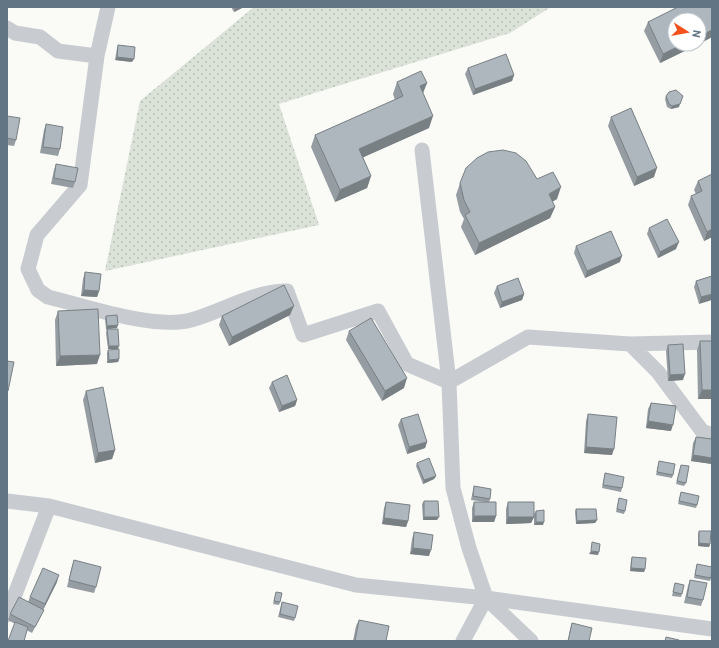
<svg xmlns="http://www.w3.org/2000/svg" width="719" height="648" font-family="Barlow,sans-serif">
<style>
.green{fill:url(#green-dots)}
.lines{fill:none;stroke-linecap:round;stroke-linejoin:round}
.minor{stroke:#c8ccd0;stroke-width:15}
.wall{fill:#959da3}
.shaded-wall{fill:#798084}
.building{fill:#adb7bd;stroke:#798084}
</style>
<defs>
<pattern id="green-dots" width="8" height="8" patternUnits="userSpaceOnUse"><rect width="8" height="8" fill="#dbe2d8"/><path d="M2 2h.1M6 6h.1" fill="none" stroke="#b5bcb5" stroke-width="1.8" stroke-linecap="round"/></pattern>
</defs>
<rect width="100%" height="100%" fill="#fafaf7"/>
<path class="green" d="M 254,7 L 551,7 L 510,33 L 279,104 L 319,225 L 105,271 L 140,101 Z"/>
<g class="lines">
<path class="minor" d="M 108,7 L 97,56 L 80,185 L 37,235 L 28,269 L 38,290 L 48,297 C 86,306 154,330 191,320 C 223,311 254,291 287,291 L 303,335 L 378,311 L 407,364 L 449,382 L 528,337 L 630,344 L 712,342
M 7,28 L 15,33 L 40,37 L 58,51 L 97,56
M 422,150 L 449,382 L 453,488 L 469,548 L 486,598 L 531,641
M 630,344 L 658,372 L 702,431 L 712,435
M 7,501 L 49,506 L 356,585 L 486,598 L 712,629
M 7,615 L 49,506
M 463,641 L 486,598"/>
</g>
<path class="wall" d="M 231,7 L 244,7 L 234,12 Z
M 678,7 L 712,7 L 712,37 L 699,44 L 699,20 L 675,20 L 675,44 L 699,44 L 660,63 L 644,31 L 648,22 Z
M 118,45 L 132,62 L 115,60 L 117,48 Z
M 468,68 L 514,75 L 512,81 L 473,95 L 465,74 Z
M 397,82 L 427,83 L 423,93 L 429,128 L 363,157 L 371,176 L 367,188 L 335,202 L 311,147 L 315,135 L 395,100 L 393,94 Z
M 666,96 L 679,107 L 671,109 L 667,107 L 665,99 Z
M 7,116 L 16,140 L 14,146 L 7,145 Z
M 611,117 L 654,177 L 634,186 L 608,126 Z
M 46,124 L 60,149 L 58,156 L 40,153 L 44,130 Z
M 56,164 L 75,182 L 73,188 L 51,184 L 54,170 Z
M 712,174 L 712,237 L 704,241 L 688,205 L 691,196 L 696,194 L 694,190 L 698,181 Z
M 460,183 L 557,199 L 552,202 L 555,207 L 550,218 L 475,255 L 461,227 L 464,219 L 460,212 L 456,195 Z
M 649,228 L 676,249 L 658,258 L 647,234 Z
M 576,246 L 620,262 L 585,278 L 574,253 Z
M 85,272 L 99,291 L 97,297 L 81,296 L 83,279 Z
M 712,276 L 699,304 L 694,287 L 696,281 Z
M 497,286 L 524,294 L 522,300 L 500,308 L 494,293 Z
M 58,311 L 97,364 L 56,366 L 55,320 Z
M 290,315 L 229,346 L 219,325 L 222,316 Z
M 106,316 L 117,328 L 106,329 L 105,319 Z
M 107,329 L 118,349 L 108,349 L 106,333 Z
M 349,331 L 404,388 L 382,401 L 346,340 Z
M 700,341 L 712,399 L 698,399 L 697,350 Z
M 668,345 L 683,380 L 668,381 L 666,351 Z
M 108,350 L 119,359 L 118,362 L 107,363 L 107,353 Z
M 272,382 L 297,400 L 295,406 L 279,412 L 269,388 Z
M 86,391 L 115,450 L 112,459 L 95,463 L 83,400 Z
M 651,403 L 671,431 L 646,428 L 648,409 Z
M 588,414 L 612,455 L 584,453 L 586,421 Z
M 401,419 L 427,442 L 425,448 L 407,454 L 398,425 Z
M 696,437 L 712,439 L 712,464 L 691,461 L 693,443 Z
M 659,461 L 673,475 L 672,478 L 656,475 Z
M 417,463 L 436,476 L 434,479 L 423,484 L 416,466 Z
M 681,465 L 686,483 L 684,486 L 676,484 Z
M 605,473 L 622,488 L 621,492 L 602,488 Z
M 474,486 L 490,499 L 489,502 L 496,516 L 494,522 L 472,522 L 472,508 L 474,502 L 485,502 L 471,500 L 473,490 Z
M 681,492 L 697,505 L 696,508 L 678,504 Z
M 619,498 L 625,511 L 624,514 L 616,512 Z
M 424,501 L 437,520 L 423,520 L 422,504 Z
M 386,502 L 408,521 L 406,527 L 382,524 L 384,508 Z
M 508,502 L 534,517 L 531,523 L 506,524 L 506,509 Z
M 576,509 L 597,520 L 595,523 L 576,524 L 575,512 Z
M 536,511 L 543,525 L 534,525 L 534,514 Z
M 699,531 L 710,544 L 709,547 L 698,546 L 698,534 Z
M 414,532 L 429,556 L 410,554 L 412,539 Z
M 632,557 L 645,569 L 644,572 L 630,571 L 631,560 Z
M 74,560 L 96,587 L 94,593 L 67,587 L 72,566 Z
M 697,564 L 711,578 L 710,581 L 694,578 Z
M 690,580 L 703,600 L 701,606 L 684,603 L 688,586 Z
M 57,582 L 43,610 L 41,616 L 32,633 L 8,620 L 10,614 L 28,602 L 30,597 Z
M 675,583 L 682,594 L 681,597 L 672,596 Z
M 276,592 L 280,602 L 279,605 L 273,604 Z
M 282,602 L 295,618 L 294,621 L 278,617 Z
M 359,620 L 386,641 L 353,641 L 356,626 Z
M 572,623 L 589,641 L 568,641 L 570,630 Z"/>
<path class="shaded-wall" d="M 239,7 L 244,7 L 234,12 L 235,9 Z
M 712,30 L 712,37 L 699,44 L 699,36 Z
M 683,44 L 699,44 L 660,63 L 663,54 Z
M 117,57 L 134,59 L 132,62 L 115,60 Z
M 514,75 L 512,81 L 473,95 L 475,89 Z
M 427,83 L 422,95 L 420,86 Z
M 680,104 L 679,107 L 671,109 L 672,106 Z
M 433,116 L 429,128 L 355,161 L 359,149 Z
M 657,168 L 654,177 L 634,186 L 637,177 Z
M 371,176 L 367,188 L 335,202 L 340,190 Z
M 561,187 L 557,199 L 545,206 L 549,194 Z
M 555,207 L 550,218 L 475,255 L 479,243 Z
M 712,229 L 712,237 L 704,241 L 707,232 Z
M 679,242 L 676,249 L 658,258 L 660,252 Z
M 622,256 L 620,262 L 585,278 L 587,271 Z
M 84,290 L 99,291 L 97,297 L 81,296 Z
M 524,294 L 522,300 L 500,308 L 502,302 Z
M 712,294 L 712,300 L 699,304 L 701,297 Z
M 294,306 L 290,315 L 229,346 L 232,337 Z
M 118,325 L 117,328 L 106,329 L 107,326 Z
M 109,346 L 119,346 L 118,349 L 108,349 Z
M 100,355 L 97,364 L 56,366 L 60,356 Z
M 119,359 L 118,362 L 107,363 L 109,360 Z
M 685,374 L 683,380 L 668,381 L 670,375 Z
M 407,378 L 404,388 L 382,401 L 385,391 Z
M 702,390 L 712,390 L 712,399 L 698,399 Z
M 297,400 L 295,406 L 279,412 L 282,406 Z
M 648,421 L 673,425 L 671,431 L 646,428 Z
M 427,442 L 425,448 L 407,454 L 409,447 Z
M 586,447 L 614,449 L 612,455 L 584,453 Z
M 115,450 L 112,459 L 95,463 L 98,453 Z
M 693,455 L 712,458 L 712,464 L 691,461 Z
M 436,476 L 434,479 L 423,484 L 424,480 Z
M 474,516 L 496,516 L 494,522 L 472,522 Z
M 424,517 L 439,517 L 437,520 L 423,520 Z
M 508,517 L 534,517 L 531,523 L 506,524 Z
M 384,518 L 408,521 L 406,527 L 382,524 Z
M 597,520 L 595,523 L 576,524 L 577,521 Z
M 536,522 L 544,522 L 543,525 L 534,525 Z
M 699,543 L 710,544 L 709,547 L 698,546 Z
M 413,548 L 431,550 L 429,556 L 410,554 Z
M 591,551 L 599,552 L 598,555 L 589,554 Z
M 631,568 L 645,569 L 644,572 L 630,571 Z
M 59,575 L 57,582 L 43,610 L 45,604 Z"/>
<path class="building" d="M 234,7 L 239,7 L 235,9 Z
M 678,7 L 712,7 L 712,30 L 699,36 L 699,20 L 675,20 L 675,44 L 683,44 L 663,54 L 648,22 Z
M 118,45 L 135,47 L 134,59 L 117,57 Z
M 506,54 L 514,75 L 475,89 L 468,68 Z
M 421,71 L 427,83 L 420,86 L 433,116 L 359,149 L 371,176 L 340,190 L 315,135 L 403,96 L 397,82 Z
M 676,90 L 683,96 L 680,104 L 672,106 L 669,104 L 666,96 L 669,92 Z
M 631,108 L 657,168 L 637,177 L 611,117 Z
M 7,116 L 20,118 L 16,140 L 7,138 Z
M 46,124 L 63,127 L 60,149 L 43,147 Z
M 503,150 L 516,153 L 526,161 L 537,179 L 553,172 L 561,187 L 549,194 L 555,207 L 479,243 L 465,215 L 470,212 L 464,200 L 460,183 L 466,168 L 477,158 L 488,152 Z
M 56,164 L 78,168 L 75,182 L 54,178 Z
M 712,174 L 712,229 L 707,232 L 691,196 L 702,191 L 698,181 Z
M 667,219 L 679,242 L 660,252 L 649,228 Z
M 611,231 L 622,256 L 587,271 L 576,246 Z
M 85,272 L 101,274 L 99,291 L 84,290 Z
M 712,276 L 712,294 L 701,297 L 696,281 Z
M 518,278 L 524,294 L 502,302 L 497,286 Z
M 284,285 L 294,306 L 232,337 L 222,316 Z
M 98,309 L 100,355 L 60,356 L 58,311 Z
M 117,315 L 118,325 L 107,326 L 106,316 Z
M 371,318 L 407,378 L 385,391 L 349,331 Z
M 107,329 L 118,329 L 119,346 L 109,346 Z
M 700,341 L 712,341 L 712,390 L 702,390 Z
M 683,344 L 685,374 L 670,375 L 668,345 Z
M 119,349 L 119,359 L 109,360 L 108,350 Z
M 7,361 L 14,362 L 8,391 L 7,390 Z
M 287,375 L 297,400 L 282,406 L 272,382 Z
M 103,387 L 115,450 L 98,453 L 86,391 Z
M 651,403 L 676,406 L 673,425 L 648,421 Z
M 418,414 L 427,442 L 409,447 L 401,419 Z
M 588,414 L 617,417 L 614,449 L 586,447 Z
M 696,437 L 712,439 L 712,458 L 693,455 Z
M 429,458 L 436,476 L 424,480 L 417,463 Z
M 659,461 L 675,464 L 673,475 L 657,472 Z
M 681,465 L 689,466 L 686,483 L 677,481 Z
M 605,473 L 624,477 L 622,488 L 603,485 Z
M 474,486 L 491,489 L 490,499 L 473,496 Z
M 681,492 L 699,496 L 697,505 L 679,501 Z
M 619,498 L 627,500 L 625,511 L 617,509 Z
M 424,501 L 438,501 L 439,517 L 424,517 Z
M 386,502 L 410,505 L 408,521 L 384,518 Z
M 474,502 L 496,502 L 496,516 L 474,516 Z
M 508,502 L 534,502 L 534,517 L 508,517 Z
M 576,509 L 596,509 L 597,520 L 577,521 Z
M 544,510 L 544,522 L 536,522 L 536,511 Z
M 699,531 L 711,531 L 710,544 L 699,543 Z
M 414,532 L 433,535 L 431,550 L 413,548 Z
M 592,542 L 600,544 L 599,552 L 591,551 Z
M 632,557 L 646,558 L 645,569 L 631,568 Z
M 74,560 L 101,567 L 96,587 L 69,580 Z
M 697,564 L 712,567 L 711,578 L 695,575 Z
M 43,568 L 59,575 L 45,604 L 30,597 Z
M 690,580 L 707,583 L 703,600 L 687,597 Z
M 675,583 L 684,585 L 682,594 L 673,592 Z
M 276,592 L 282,593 L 280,602 L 274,601 Z
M 19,597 L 44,610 L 35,627 L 10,614 Z
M 282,602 L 298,606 L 295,618 L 280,614 Z
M 359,620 L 389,626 L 386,641 L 355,641 Z
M 15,622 L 28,627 L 24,641 L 8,641 Z
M 572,623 L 592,628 L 589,641 L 568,641 Z
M 666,637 L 679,640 L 679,641 L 665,641 Z"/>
<rect width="719" height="648" fill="none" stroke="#627585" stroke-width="16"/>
<g transform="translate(687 32) rotate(101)"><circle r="19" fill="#ffffff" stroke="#c0c8ce"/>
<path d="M0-3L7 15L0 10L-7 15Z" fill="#f5511d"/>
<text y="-6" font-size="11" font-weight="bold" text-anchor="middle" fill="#627585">N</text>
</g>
</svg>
